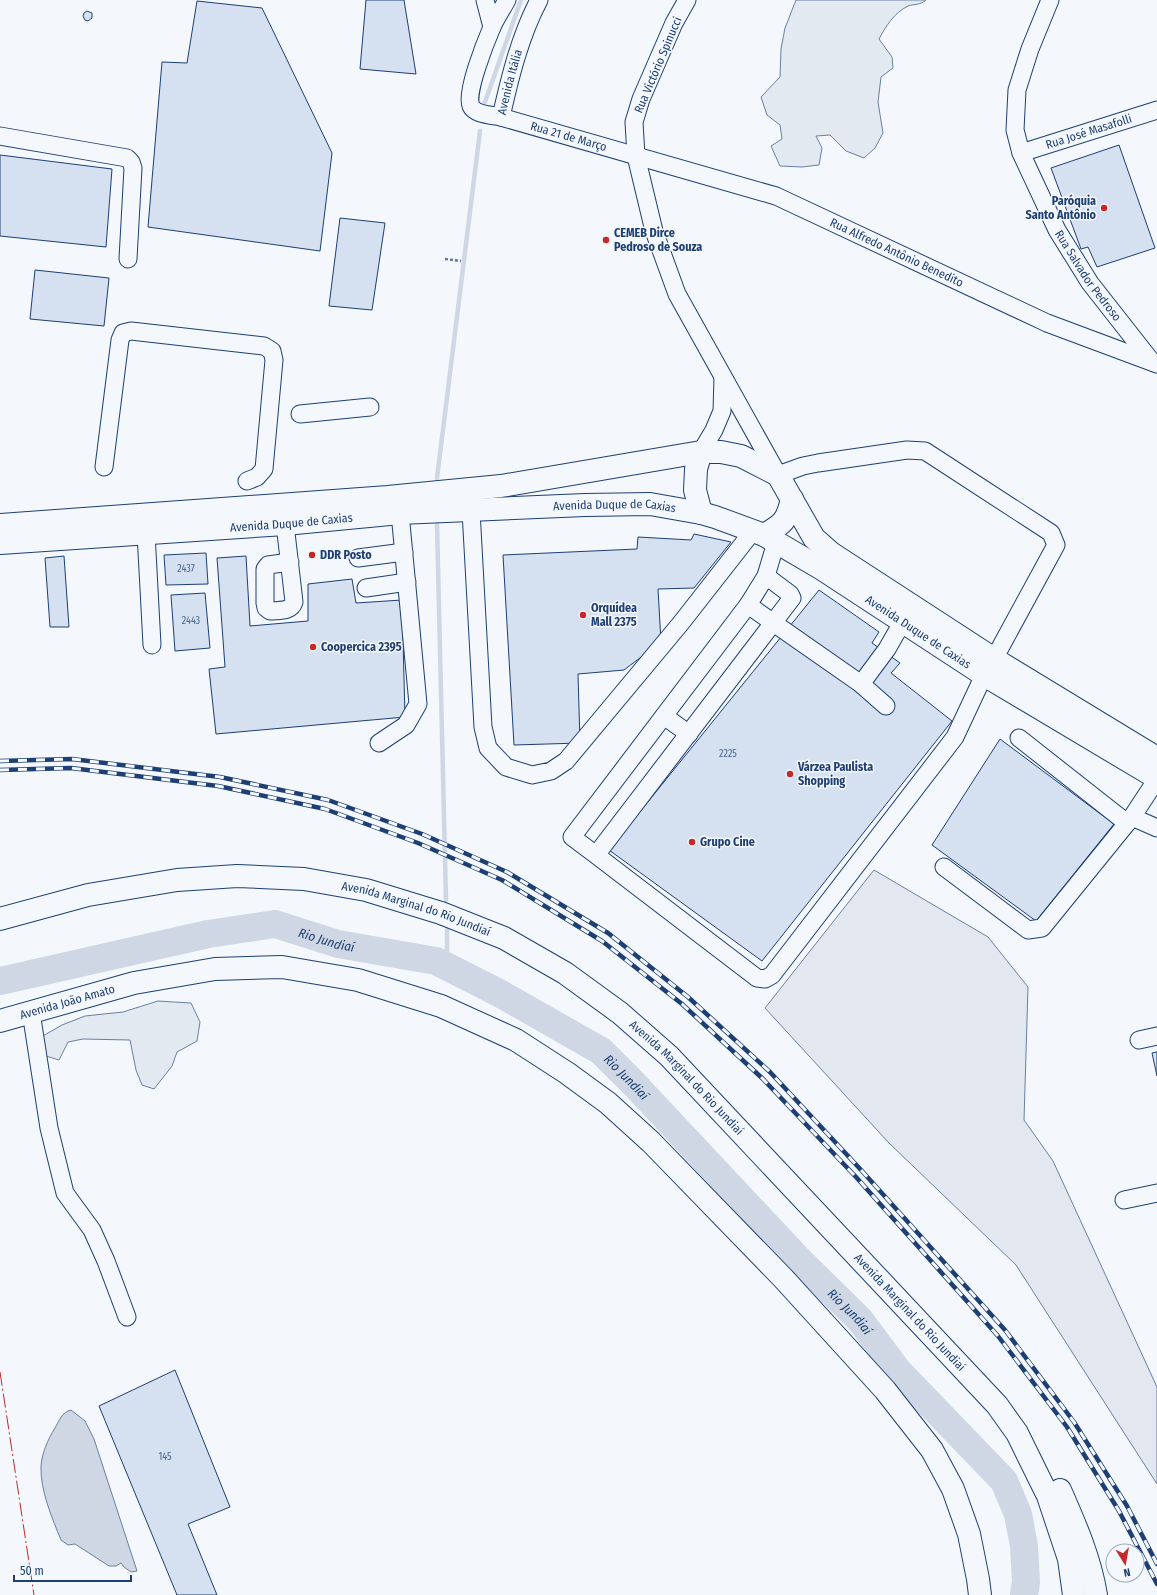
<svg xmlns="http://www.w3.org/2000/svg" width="1157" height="1595" font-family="'Fira Sans Condensed',sans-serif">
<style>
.green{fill:#e3e9f0;stroke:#687fa3}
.parking{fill:#e3e8f0;stroke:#687fa3}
.water{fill:#cfd7e4;stroke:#687fa3}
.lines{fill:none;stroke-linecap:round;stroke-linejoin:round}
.stream{stroke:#cfd7e4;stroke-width:4.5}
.river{stroke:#cfd7e4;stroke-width:28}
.building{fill:#d5e0f0;stroke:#1d3f73}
.minor-casing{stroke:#1d3f73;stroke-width:19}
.major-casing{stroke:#1d3f73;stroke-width:24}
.path{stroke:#5e769c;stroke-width:2.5;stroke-dasharray:3 2;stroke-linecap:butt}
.minor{stroke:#f4f7fb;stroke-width:17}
.major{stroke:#f4f7fb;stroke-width:22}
.rail-casing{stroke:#1d3f73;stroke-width:4.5}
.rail{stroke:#f4f7fb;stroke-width:3;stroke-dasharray:9;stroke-linecap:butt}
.power{stroke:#c62828;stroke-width:1;stroke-dasharray:14 3 2 3;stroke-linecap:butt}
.poi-dot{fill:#c62828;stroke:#f4f7fb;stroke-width:1.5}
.labels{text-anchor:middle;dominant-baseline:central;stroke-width:3;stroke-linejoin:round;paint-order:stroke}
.number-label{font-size:10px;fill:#4b6792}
.street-label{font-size:12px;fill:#1d3f73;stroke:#f4f7fb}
.poi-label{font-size:12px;font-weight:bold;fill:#1d3f73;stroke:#f4f7fb;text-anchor:start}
.water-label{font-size:13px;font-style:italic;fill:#1d3f73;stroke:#f4f7fb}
</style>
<rect width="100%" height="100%" fill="#f4f7fb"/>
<path class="green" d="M 796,0 L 926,0 C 921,5 914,4 908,6 C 894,13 886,26 879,39 L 892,57 L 893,68 L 881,77 L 878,102 L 883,133 L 875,148 L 864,158 L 846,151 L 830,135 L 816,136 L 822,148 L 819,165 L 802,167 L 780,166 L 771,146 L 782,139 L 780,125 L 767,115 L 761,97 L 780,77 L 781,49 L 785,28 Z
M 158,1001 L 191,1003 L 200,1022 L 197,1041 L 177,1052 L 172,1066 L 154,1089 L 142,1085 L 136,1070 L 130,1040 L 83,1039 L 68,1042 L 59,1060 L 46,1056 L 41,1037 L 62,1025 L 85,1016 L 123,1012 Z"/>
<path class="parking" d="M 874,870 L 988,937 L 1028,987 L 1024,1120 L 1053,1161 L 1157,1387 L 1157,1484 L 1016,1265 L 889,1143 L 765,1008 Z"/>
<path class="water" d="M 71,1410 L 85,1421 L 94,1439 L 137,1571 L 131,1572 L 124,1567 L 121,1563 L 116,1566 L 109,1566 L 75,1544 L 68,1545 L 61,1540 C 52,1518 40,1490 41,1466 C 42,1453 48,1439 55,1428 C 59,1421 62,1412 71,1410 Z"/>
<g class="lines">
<path class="stream" d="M 485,102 L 521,0
M 437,478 L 480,131
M 437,524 L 446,900
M 447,930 L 447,967"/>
<path class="river" id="s1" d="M 0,981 L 208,934 L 275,924 L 338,944 L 436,961 L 501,994 L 601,1051 L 634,1084 L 800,1261 L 860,1320 L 898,1371 L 1004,1481 L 1018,1514 L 1024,1546 L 1026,1582 L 1024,1595"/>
</g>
<path class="building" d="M 366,0 L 404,0 L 416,74 L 360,69 Z
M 197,1 L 262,8 L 332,153 L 320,251 L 148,227 L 162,62 L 187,63 Z
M 87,11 L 92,13 L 92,18 L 88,21 L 85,20 L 83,16 L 84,13 Z
M 1119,145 L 1155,248 L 1097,267 L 1088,247 L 1081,249 L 1051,168 Z
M 0,155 L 112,169 L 106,247 L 0,236 Z
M 340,218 L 385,223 L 372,310 L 329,306 Z
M 35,270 L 109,278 L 104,326 L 30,319 Z
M 694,534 L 731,542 L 694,588 L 658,589 L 661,642 L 624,670 L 578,674 L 580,743 L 514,745 L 503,555 L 637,549 L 638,537 L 691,540 Z
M 206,553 L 208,584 L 166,585 L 164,555 Z
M 64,556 L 69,627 L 50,627 L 45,558 Z
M 246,556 L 250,626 L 308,621 L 308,584 L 352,579 L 356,603 L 402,600 L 405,717 L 216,734 L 209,669 L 225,667 L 217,558 Z
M 819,590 L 879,632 L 872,643 L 900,663 L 891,673 L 952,721 L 762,961 L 609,850 Z
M 205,593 L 210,648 L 175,651 L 171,595 Z
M 1000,739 L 1114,824 L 1036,921 L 932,845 Z
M 1157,1052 L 1157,1076 L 1152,1053 Z
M 175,1370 L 230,1507 L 188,1524 L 217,1595 L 177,1595 L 99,1406 Z"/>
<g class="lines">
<g class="minor-casing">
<g id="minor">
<path d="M 485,0 L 492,27"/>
<path id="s2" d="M 507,0 C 502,9 496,18 492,27 C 486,41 465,93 471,106 C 475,115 493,115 501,117 L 776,196 L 1047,323 L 1157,364"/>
<path d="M 687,0 L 674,23 L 641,99 L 634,122 L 636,156 L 654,231 L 677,294 L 778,475 L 803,466 L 818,463 L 907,450 L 925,451 L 1051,533 L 1056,545 L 994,659"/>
<path id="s3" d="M 1050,0 L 1030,49 L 1017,90 L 1015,130 L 1021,153 L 1057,230 L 1090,283 L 1152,362"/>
<path id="s4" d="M 501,117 C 510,77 520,36 539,0"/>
<path d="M 0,136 L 127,158 L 131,162 L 133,168 L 128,259"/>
<path id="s5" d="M 1021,153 L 1157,110"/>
<path d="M 300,414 L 370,407"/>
<path d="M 701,452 L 714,430 L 722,411 L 723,377"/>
<path d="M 104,467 L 120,340 L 123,333 L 131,331 L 264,346 L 272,351 L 274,360 L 264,469 L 257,477 L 247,481"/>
<path d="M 471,511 L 483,727 L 488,748 L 506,767 L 532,775 L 551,771 L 566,761 L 681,623 L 753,531"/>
<path d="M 285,524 L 294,602 C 291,612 279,610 270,611 L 266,608 L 265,603 L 265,569 L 268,565 L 290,562"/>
<path d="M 146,533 L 152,645"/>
<path d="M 358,558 L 404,552"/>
<path d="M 766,576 L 776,542"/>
<path d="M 366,588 L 407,582"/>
<path d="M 748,605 L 861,684 L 886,706"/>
<path d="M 861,684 L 887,649 L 903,621"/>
<path d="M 664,716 L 689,734"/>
<path d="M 1019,738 L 1127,823"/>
<path d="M 379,743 L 406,725 L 418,704 L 400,513"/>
<path d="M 1157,779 L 1132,817 L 1157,828"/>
<path d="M 596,855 L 792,598 L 790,594 L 766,576 L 748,605 L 572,837 L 596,855 L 757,978 L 765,979 L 772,975 L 955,737 L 984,675"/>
<path d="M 944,867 L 1028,930 L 1042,928 L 1132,817"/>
<path d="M 31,1012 L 49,1128 L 65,1193 L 92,1230 L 106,1261 L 127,1317"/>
<path d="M 1139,1040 L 1157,1036"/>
<path d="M 1124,1200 L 1157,1193"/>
</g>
</g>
<g class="major-casing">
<g id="major">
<path d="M 701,452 L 696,469 L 695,490 L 701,513"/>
<path d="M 0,525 L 388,497 L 501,486 L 701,452 L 721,452 L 741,456 L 778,475 L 814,538 L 831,553 L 994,659 L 1157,758"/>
<path d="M 764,535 C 783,524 787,521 792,499"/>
<path id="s6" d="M 0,543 L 285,524 L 400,513 L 585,505 L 650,504 L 701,513 L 715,517 L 764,535 L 822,569 L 984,675 L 1157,778"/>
<path id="s7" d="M 0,919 L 88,895 L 177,880 L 237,876 L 304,879 L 366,890 L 441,913 L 504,938 L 565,973 L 620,1013 L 669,1056 L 997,1405 L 1017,1433 L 1048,1496 L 1069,1559 L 1074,1595"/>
<path id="s8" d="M 0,1021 L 134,983 L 215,969 L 282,967 L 358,980 L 441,1006 L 516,1040 L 567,1073 L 608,1103 L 651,1142 L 783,1278 L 885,1390 L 932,1450 L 953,1489 L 969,1534 L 978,1579 L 980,1595"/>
<path d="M 1060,1490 C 1075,1524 1090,1558 1096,1595"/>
</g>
</g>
<path class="path" d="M 445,259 L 461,261"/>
<use href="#minor" class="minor"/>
<use href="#major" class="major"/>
<g class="rail-casing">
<path id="rail" d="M 0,761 L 72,759 L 220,777 L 328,800 L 422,834 L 507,872 L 608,933 L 688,997 L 770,1072 L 862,1171 L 1005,1330 L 1074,1422 L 1127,1506 L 1157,1564
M 0,770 L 71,768 L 218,786 L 325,809 L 418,843 L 502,880 L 602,941 L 682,1004 L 763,1079 L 856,1177 L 998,1336 L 1067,1427 L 1119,1511 L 1157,1584"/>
</g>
<use href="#rail" class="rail"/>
<path class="power" d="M 0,1372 L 34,1595"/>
</g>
<g class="poi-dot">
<circle cx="1104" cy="208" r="4"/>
<circle cx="606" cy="240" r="4"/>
<circle cx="312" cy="555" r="4"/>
<circle cx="583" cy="615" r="4"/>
<circle cx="313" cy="647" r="4"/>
<circle cx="790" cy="774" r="4"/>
<circle cx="692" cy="842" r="4"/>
</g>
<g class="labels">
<g class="number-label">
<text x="186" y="569">2437</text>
<text x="191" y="621">2443</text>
<text x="728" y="754">2225</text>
<text x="165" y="1457">145</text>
</g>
<g class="street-label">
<text transform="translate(658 65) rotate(-67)">Rua Victório Spinucci</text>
<text stroke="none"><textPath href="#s4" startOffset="36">Avenida Itália</textPath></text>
<text stroke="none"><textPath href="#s5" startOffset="71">Rua José Masafolli</textPath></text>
<text stroke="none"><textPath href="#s2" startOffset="217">Rua 21 de Março</textPath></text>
<text stroke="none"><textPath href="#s2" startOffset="566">Rua Alfredo Antônio Benedito</textPath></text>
<text stroke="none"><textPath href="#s3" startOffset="300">Rua Salvador Pedroso</textPath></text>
<text stroke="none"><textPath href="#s6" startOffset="616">Avenida Duque de Caxias</textPath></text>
<text stroke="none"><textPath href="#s6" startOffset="292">Avenida Duque de Caxias</textPath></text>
<text stroke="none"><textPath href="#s6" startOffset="952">Avenida Duque de Caxias</textPath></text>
<text stroke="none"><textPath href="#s7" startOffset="425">Avenida Marginal do Rio Jundiaí</textPath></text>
<text stroke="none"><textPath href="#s8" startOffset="70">Avenida João Amato</textPath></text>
<text stroke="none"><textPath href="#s7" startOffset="749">Avenida Marginal do Rio Jundiaí</textPath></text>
<text stroke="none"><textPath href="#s7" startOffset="1073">Avenida Marginal do Rio Jundiaí</textPath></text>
</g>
<g class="poi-label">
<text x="1096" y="201" text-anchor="end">Paróquia<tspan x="1096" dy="14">Santo Antônio</tspan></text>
<text x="614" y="233">CEMEB Dirce<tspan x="614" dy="14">Pedroso de Souza</tspan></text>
<text x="320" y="555">DDR Posto</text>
<text x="591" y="608">Orquídea<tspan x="591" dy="14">Mall 2375</tspan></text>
<text x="321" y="647">Coopercica 2395</text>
<text x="798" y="767">Várzea Paulista<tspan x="798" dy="14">Shopping</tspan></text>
<text x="700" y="842">Grupo Cine</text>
</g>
<g class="water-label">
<text stroke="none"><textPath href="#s1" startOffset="335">Rio Jundiaí</textPath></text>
<text stroke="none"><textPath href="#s1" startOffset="671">Rio Jundiaí</textPath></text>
<text stroke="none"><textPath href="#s1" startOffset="995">Rio Jundiaí</textPath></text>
</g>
</g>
<g transform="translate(1125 1563) rotate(169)"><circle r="19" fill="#f4f7fb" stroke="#9eadc5"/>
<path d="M0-3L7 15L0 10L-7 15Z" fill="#c62828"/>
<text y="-6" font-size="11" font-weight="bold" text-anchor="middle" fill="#1d3f73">N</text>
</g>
<path d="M14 1575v6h117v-6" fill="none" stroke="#1d3f73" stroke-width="2"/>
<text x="20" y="1575" font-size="12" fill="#1d3f73" stroke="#f4f7fb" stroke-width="3" paint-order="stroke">50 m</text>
</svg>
